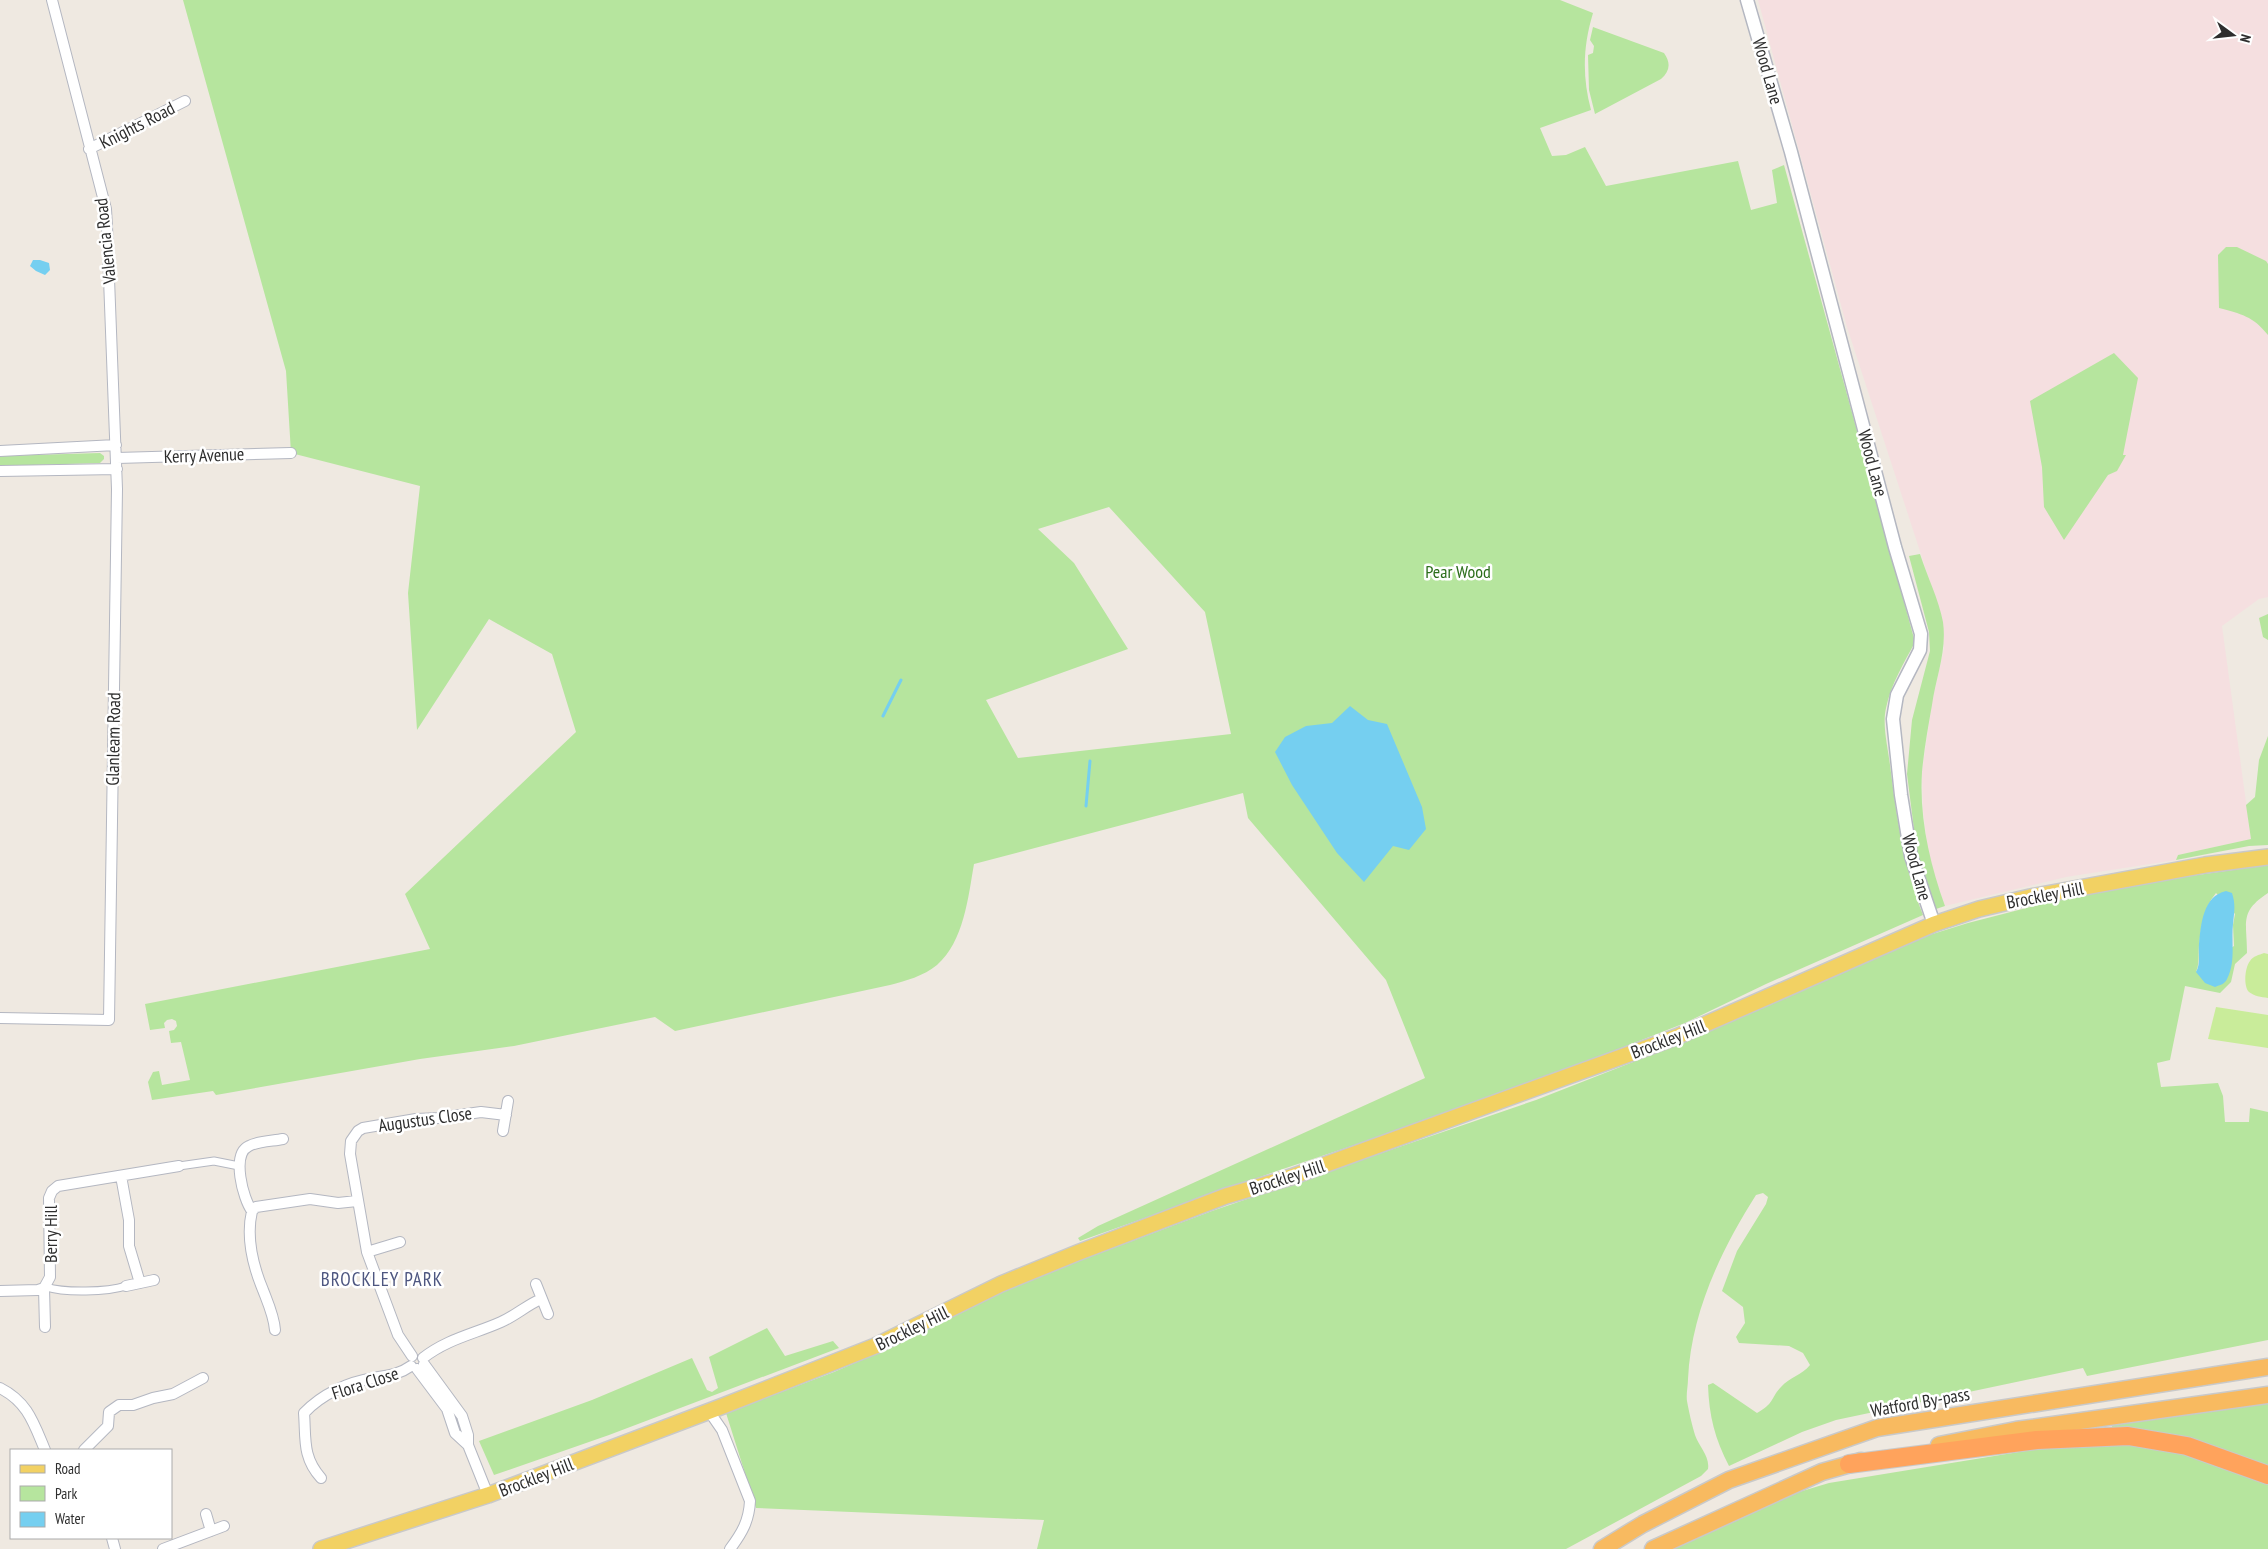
<svg xmlns="http://www.w3.org/2000/svg" width="2268" height="1549" font-family="'PT Sans Narrow',sans-serif">
<style>
.medical{fill:#f5dfe0}
.green{fill:#b6e59e;fill-rule:evenodd}
.pitch{fill:#c9ec9a}
.water{fill:#75cff0}
.lines{fill:none;stroke-linecap:round;stroke-linejoin:round}
.stream{stroke:#75cff0;stroke-width:3}
.pedestrian-casing{stroke:#b4b7c1;stroke-width:9}
.minor-casing{stroke:#b4b7c1;stroke-width:12}
.tertiary-casing{stroke:#b4b7c1;stroke-width:15}
.primary-casing{stroke:#c9c9c9;stroke-width:18}
.trunk-casing{stroke:#c9c9c9;stroke-width:19}
.motorway-casing{stroke:#c9c9c9;stroke-width:20}
.pedestrian{stroke:#fff;stroke-width:7}
.minor{stroke:#fff;stroke-width:10}
.tertiary{stroke:#fff;stroke-width:12}
.primary{stroke:#f2d163;stroke-width:15}
.trunk{stroke:#f8ba60;stroke-width:16}
.motorway{stroke:#ffa35c;stroke-width:18}
.labels{text-anchor:middle;dominant-baseline:central;stroke-width:5;stroke-linejoin:round;paint-order:stroke}
.street-label{font-size:18px;fill:#2e2e2e;stroke:#fff}
.park-label{font-size:18px;fill:#2c6e1b;stroke:#fff}
.neighbourhood-label{font-size:19px;letter-spacing:1px;fill:#4d5680;stroke:#fff}
</style>
<rect width="100%" height="100%" fill="#efe9e1"/>
<path class="medical" d="M 1758,0 L 2268,0 L 2268,597 L 2259,599 L 2222,626 L 2251,839 L 2178,855 L 2176,860 L 2066,877 L 1945,906 L 1934,876 L 1927,844 L 1923,809 L 1922,773 L 1932,702 L 1944,649 L 1943,622 L 1847,327 Z"/>
<path class="green" d="M 183,0 L 1560,0 L 1593,13 C 1583,46 1582,76 1591,110 L 1540,128 L 1552,156 L 1566,155 L 1585,147 L 1606,186 L 1738,161 L 1751,210 L 1777,203 L 1772,170 L 1784,165 L 1915,642 C 1904,663 1891,684 1886,708 C 1882,725 1888,748 1890,765 C 1897,819 1903,864 1923,915 L 1766,984 L 1685,1023 L 1532,1083 L 1480,1103 L 1277,1171 L 1080,1241 L 1078,1238 L 1098,1226 L 1425,1078 L 1386,980 L 1248,818 L 1243,793 L 974,864 C 968,898 964,941 937,965 C 924,976 905,981 890,985 L 675,1031 L 655,1017 L 514,1046 L 420,1059 L 216,1095 L 213,1091 L 152,1100 L 148,1082 L 153,1072 L 159,1071 L 162,1085 L 190,1080 L 181,1042 L 171,1043 L 169,1031 L 174,1030 L 177,1026 L 176,1021 L 172,1019 L 167,1020 L 164,1023 L 165,1028 L 150,1030 L 145,1004 L 430,949 L 405,894 L 576,732 L 552,654 L 489,619 L 417,730 L 408,593 L 420,486 L 291,453 L 286,371 ZM 1109,507 L 1205,612 L 1231,734 L 1018,758 L 986,700 L 1128,649 L 1074,563 L 1038,529 Z
M 1593,27 L 1664,53 C 1671,63 1670,71 1661,79 L 1595,114 L 1589,90 L 1588,55 L 1593,53 L 1594,46 L 1590,40 Z
M 2226,247 L 2237,247 L 2266,261 L 2268,264 L 2268,335 C 2253,316 2241,314 2219,308 L 2218,255 Z
M 2114,353 L 2138,378 L 2123,455 L 2126,455 L 2117,471 L 2108,475 L 2064,540 L 2044,507 L 2042,467 L 2030,401 Z
M 100,453 L 104,456 L 104,459 L 100,463 L 0,466 L 0,456 Z
M 1920,554 C 1927,576 1939,600 1943,622 C 1947,651 1936,677 1932,705 C 1928,727 1924,750 1922,772 C 1919,818 1930,864 1945,906 L 1936,909 L 1917,853 L 1907,774 L 1912,720 L 1930,651 L 1929,632 L 1909,556 Z
M 2268,614 L 2268,640 L 2263,637 L 2259,618 Z
M 2268,736 L 2268,845 L 2249,846 L 2176,860 L 2178,855 L 2251,839 L 2246,805 L 2255,797 L 2259,760 Z
M 2268,865 L 2268,893 C 2239,912 2247,922 2247,953 L 2235,964 L 2231,982 L 2220,993 L 2185,986 L 2170,1060 L 2157,1063 L 2161,1087 L 2218,1083 L 2223,1096 L 2225,1122 L 2249,1122 L 2250,1108 L 2268,1112 L 2268,1340 L 2087,1376 L 2083,1368 L 1836,1420 L 1802,1432 L 1729,1466 C 1715,1439 1709,1416 1708,1385 L 1713,1383 L 1757,1413 C 1775,1403 1770,1399 1781,1387 C 1790,1377 1802,1375 1810,1365 L 1803,1353 L 1789,1346 L 1739,1343 L 1736,1337 L 1745,1323 L 1743,1307 L 1722,1291 L 1737,1251 L 1766,1204 L 1768,1197 L 1763,1193 L 1756,1195 C 1721,1250 1691,1313 1688,1379 C 1688,1386 1686,1394 1687,1401 C 1689,1412 1692,1425 1695,1435 C 1699,1447 1710,1456 1708,1469 L 1701,1476 L 1566,1549 L 1037,1549 L 1044,1520 L 756,1508 L 726,1413 L 834,1372 L 896,1345 L 1009,1287 L 1212,1211 L 1536,1100 L 1679,1044 L 1923,937 L 1968,923 L 2073,896 L 2148,882 ZM 2216,893 L 2235,914 L 2233,925 L 2234,946 L 2196,972 C 2200,963 2198,954 2199,945 C 2201,926 2204,907 2216,893 Z
M 767,1328 L 785,1356 L 833,1341 L 839,1348 L 609,1435 L 494,1475 L 479,1441 L 592,1400 L 692,1358 L 707,1390 L 712,1392 L 718,1388 L 709,1357 Z
M 2268,1402 L 2268,1467 L 2113,1430 L 2111,1423 Z
M 2128,1443 L 2188,1453 L 2268,1483 L 2268,1549 L 1660,1549 L 1742,1509 L 1829,1483 L 2061,1445 Z"/>
<path class="pitch" d="M 2264,953 L 2268,954 L 2268,998 C 2261,997 2254,996 2249,992 C 2243,986 2245,967 2250,961 C 2253,956 2259,955 2264,953 Z
M 2216,1007 L 2268,1015 L 2268,1048 L 2208,1039 Z"/>
<path class="water" d="M 33,260 L 40,260 L 49,263 L 50,270 L 45,275 L 36,271 L 30,266 Z
M 1350,706 L 1368,720 L 1387,724 L 1422,807 L 1426,829 L 1409,850 L 1393,846 L 1364,882 L 1337,853 L 1292,785 L 1275,752 L 1285,737 L 1306,726 L 1332,723 Z
M 2226,891 L 2232,893 C 2236,905 2234,912 2233,924 C 2231,942 2236,962 2227,979 C 2225,984 2220,985 2215,987 L 2205,983 L 2196,972 C 2201,963 2198,954 2199,944 C 2201,924 2203,896 2226,891 Z"/>
<g class="lines">
<path class="stream" d="M 883,716 L 901,680
M 1086,806 L 1090,761"/>
<g class="pedestrian-casing">
<path id="pedestrian" d="M 179,1166 L 214,1161 L 239,1166
M 46,1287 C 65,1293 107,1292 126,1286"/>
</g>
<g class="minor-casing">
<path id="minor" d="M 89,149 L 185,101
M 0,451 L 116,445
M 117,458 L 291,453
M 0,471 L 117,469
M 0,1018 L 109,1020 L 117,489 L 107,226 L 106,209 L 52,0
M 503,1131 L 508,1101
M 121,1176 L 129,1220 L 129,1246 L 140,1283
M 252,1211 C 243,1199 231,1154 249,1146 C 258,1141 273,1141 283,1139
M 367,1252 L 400,1242
M 536,1284 L 548,1314
M 126,1286 L 154,1280
M 44,1288 L 50,1277 L 49,1198 L 52,1191 L 58,1186 L 179,1166
M 0,1291 L 38,1290 L 44,1288 L 45,1327
M 275,1330 C 274,1316 268,1303 263,1290 C 253,1266 246,1237 252,1211 L 256,1207 L 310,1199 L 338,1203 L 357,1201
M 412,1356 L 398,1335 L 367,1252 L 350,1154 L 351,1141 L 358,1131 L 363,1128 L 416,1119 L 439,1118 L 481,1112 L 506,1115
M 423,1358 C 447,1339 474,1334 501,1322 C 515,1316 527,1305 541,1299
M 424,1364 L 462,1416 L 468,1435 L 468,1445 L 488,1495
M 417,1369 L 447,1409 L 455,1433 L 468,1445
M 0,1388 C 28,1402 34,1424 45,1450
M 713,1409 L 713,1417 L 722,1430 L 750,1501 C 749,1521 742,1533 730,1549
M 84,1450 L 108,1426 L 109,1412 L 119,1405 L 133,1405 L 153,1398 L 173,1394 L 203,1378
M 321,1478 C 302,1457 306,1438 304,1413 C 322,1394 348,1382 374,1378 C 389,1375 398,1375 411,1366
M 206,1514 L 211,1531
M 112,1538 L 115,1549
M 163,1549 L 224,1526"/>
</g>
<g class="tertiary-casing">
<path id="tertiary" d="M 1747,0 L 1791,152 L 1895,547 L 1921,634 L 1920,650 L 1897,695 L 1893,719 L 1901,795 L 1911,856 L 1934,924"/>
</g>
<g class="primary-casing">
<path id="primary" d="M 321,1549 L 488,1495 L 723,1406 L 875,1346 L 1001,1284 L 1077,1253 L 1226,1196 L 1291,1177 L 1676,1037 L 1934,924 L 1979,909 L 2030,897 L 2205,865 L 2268,857"/>
</g>
<g class="trunk-casing">
<path id="trunk" d="M 1939,1445 L 2016,1430 L 2268,1395
M 1602,1549 L 1643,1524 L 1729,1480 L 1877,1428 L 2268,1367
M 1653,1549 L 1822,1472 L 1861,1461"/>
</g>
<g class="motorway-casing">
<path id="motorway" d="M 1849,1464 L 2037,1440 L 2128,1436 L 2187,1446 L 2268,1475"/>
</g>
<use href="#pedestrian" class="pedestrian"/>
<use href="#minor" class="minor"/>
<use href="#tertiary" class="tertiary"/>
<use href="#primary" class="primary"/>
<use href="#trunk" class="trunk"/>
<use href="#motorway" class="motorway"/>
</g>
<g class="labels">
<g class="street-label">
<text transform="translate(1768 71) rotate(74)">Wood Lane</text>
<text transform="translate(137 125) rotate(-27)">Knights Road</text>
<text transform="translate(105 241) rotate(-96)">Valencia Road</text>
<text transform="translate(204 455) rotate(-2)">Kerry Avenue</text>
<text transform="translate(1873 463) rotate(75)">Wood Lane</text>
<text transform="translate(113 739) rotate(-89)">Glanleam Road</text>
<text transform="translate(1917 867) rotate(75)">Wood Lane</text>
<text transform="translate(2045 895) rotate(-11)">Brockley Hill</text>
<text transform="translate(1668 1039) rotate(-21)">Brockley Hill</text>
<text transform="translate(425 1119) rotate(-8)">Augustus Close</text>
<text transform="translate(1287 1177) rotate(-18)">Brockley Hill</text>
<text transform="translate(50 1234) rotate(-90)">Berry Hill</text>
<text transform="translate(912 1328) rotate(-26)">Brockley Hill</text>
<text transform="translate(365 1383) rotate(-18)">Flora Close</text>
<text transform="translate(1920 1402) rotate(-10)">Watford By-pass</text>
<text transform="translate(536 1477) rotate(-21)">Brockley Hill</text>
</g>
<g class="park-label">
<text x="1458" y="571">Pear Wood</text>
</g>
<g class="neighbourhood-label">
<text x="382" y="1279">BROCKLEY PARK</text>
</g>
</g>
<rect x="10" y="1449" width="162" height="90" fill="#ffffff" stroke="#ababab"/>
<rect x="20" y="1465" width="25" height="8" fill="#f2d163" stroke="#ababab"/>
<text x="55" y="1474" font-size="15" fill="#2e2e2e">Road</text>
<rect x="20" y="1486" width="25" height="15" fill="#b6e59e" stroke="#ababab"/>
<text x="55" y="1499" font-size="15" fill="#2e2e2e">Park</text>
<rect x="20" y="1512" width="25" height="15" fill="#75cff0" stroke="#ababab"/>
<text x="55" y="1524" font-size="15" fill="#2e2e2e">Water</text>
<g transform="translate(2233 35) rotate(105)" stroke="#ffffff" stroke-width="4" paint-order="stroke">
<path d="M0-4L9 19L0 12L-9 19Z" fill="#2e2e2e"/>
<text y="-8" font-size="14" font-weight="bold" text-anchor="middle" fill="#2e2e2e">N</text>
</g>
</svg>
